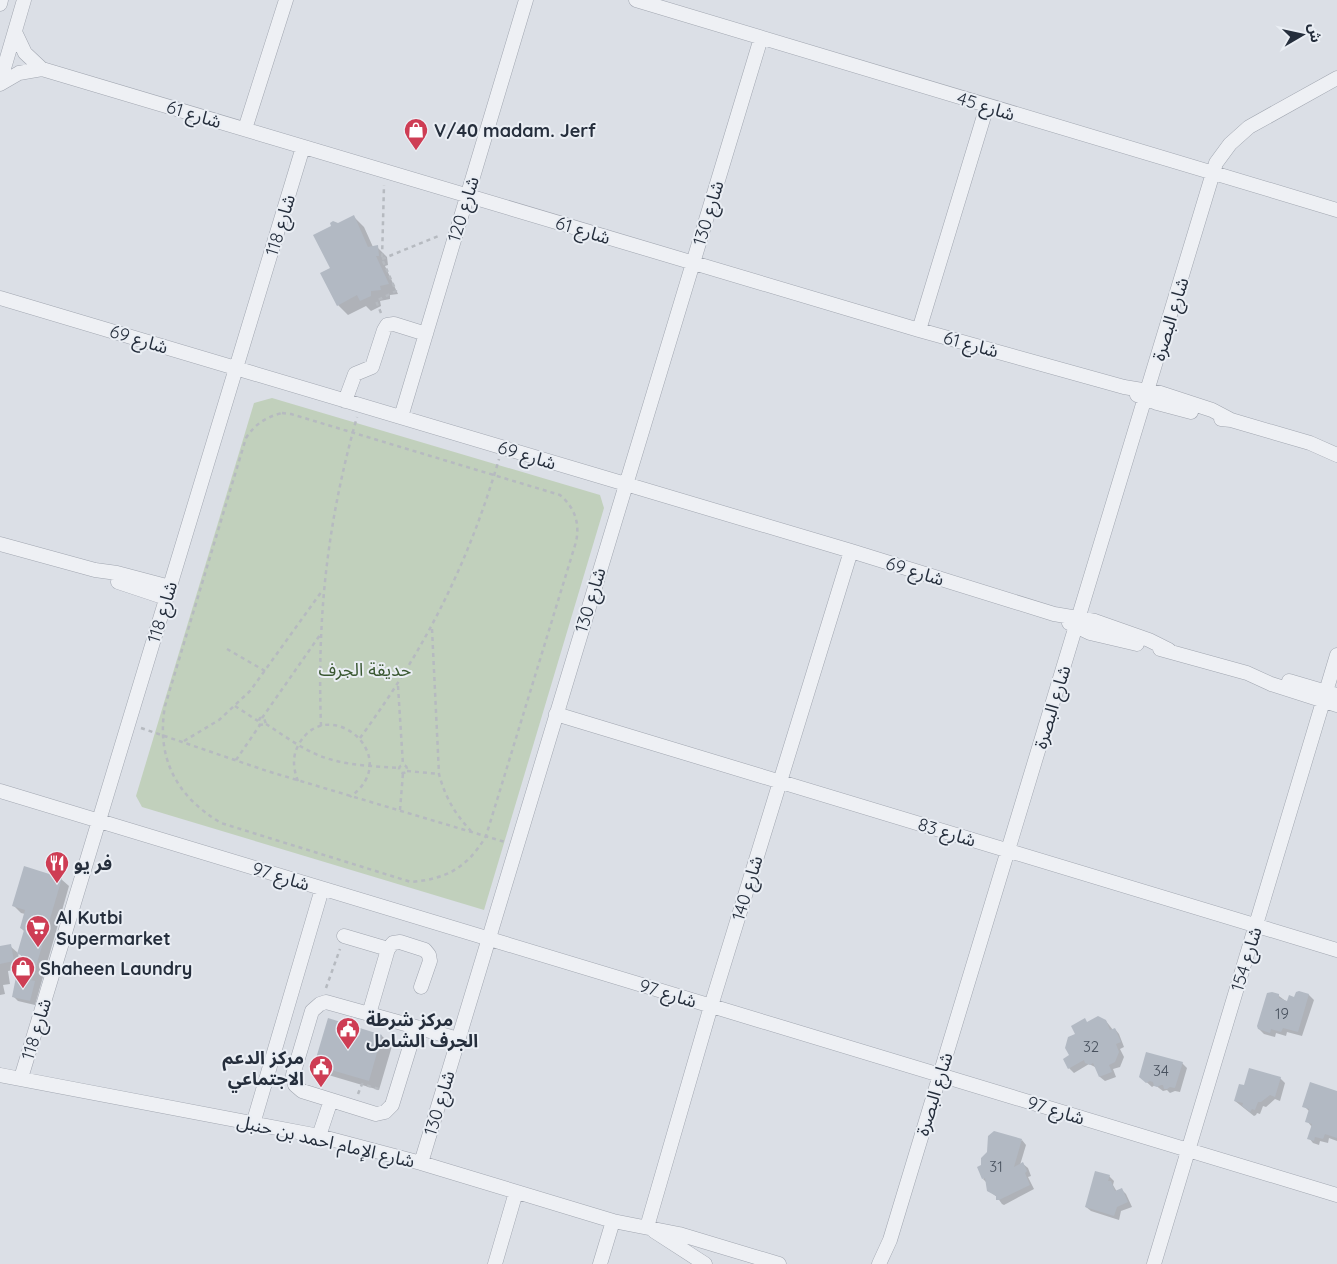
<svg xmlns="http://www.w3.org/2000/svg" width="1337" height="1264" font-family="Quicksand,'Noto Sans Arabic',sans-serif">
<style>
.green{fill:#c1d0bc}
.shadow{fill:#0003}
.building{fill:#b2b9c3}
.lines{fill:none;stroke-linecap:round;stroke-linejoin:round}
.minor-casing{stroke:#a1a6b0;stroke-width:15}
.path{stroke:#b6bac0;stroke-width:2.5;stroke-dasharray:4 4;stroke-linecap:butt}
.minor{stroke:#eef0f4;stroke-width:14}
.labels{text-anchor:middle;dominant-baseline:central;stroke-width:4;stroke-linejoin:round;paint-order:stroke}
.number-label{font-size:15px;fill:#48515e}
.street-label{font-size:18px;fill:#252e3c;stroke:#eaeef4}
.poi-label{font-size:18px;font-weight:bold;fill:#252e3c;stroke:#eaeef4;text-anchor:start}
.park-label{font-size:18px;fill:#3a5832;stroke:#eaeef4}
</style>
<rect width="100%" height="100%" fill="#dbdfe6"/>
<path class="green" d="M 272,398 L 600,495 L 604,508 L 484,910 L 142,807 L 136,796 L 254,403 Z"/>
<path class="shadow" d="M 354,217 L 364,227 L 373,247 L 377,247 L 387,257 L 388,265 L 385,266 L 398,294 L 390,295 L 390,299 L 380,301 L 381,306 L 371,311 L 366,306 L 348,315 L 338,305 L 331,268 L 338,224 Z
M 61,879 L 69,886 L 35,1005 L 18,1001 L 13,996 L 22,979 L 16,974 L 18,969 L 8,971 L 10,984 L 3,985 L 5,994 L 0,995 L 0,947 L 10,946 L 18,953 L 20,963 L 22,956 L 19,953 L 25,932 L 21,928 L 25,914 L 21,913 L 13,905 Z
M 1299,992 L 1309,995 L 1314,1000 L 1302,1036 L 1287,1032 L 1286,1036 L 1276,1033 L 1275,1037 L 1264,1034 L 1259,1029 L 1279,996 L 1287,1002 L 1295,999 Z
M 329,1020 L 382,1036 L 392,1046 L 379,1090 L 325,1074 L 315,1064 Z
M 1106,1021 L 1113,1030 L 1115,1029 L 1119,1034 L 1124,1047 L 1120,1049 L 1124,1057 L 1120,1067 L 1113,1069 L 1116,1077 L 1105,1081 L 1100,1077 L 1097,1068 L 1089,1064 L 1074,1073 L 1069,1068 L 1077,1034 L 1088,1023 Z
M 1182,1063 L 1187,1068 L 1180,1092 L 1175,1091 L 1170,1093 L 1167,1090 L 1163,1091 L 1155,1085 L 1152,1087 L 1141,1077 Z
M 1280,1078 L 1285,1083 L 1280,1101 L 1275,1099 L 1266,1107 L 1263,1106 L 1260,1114 L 1257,1113 L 1256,1115 L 1254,1116 L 1235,1101 L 1245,1087 Z
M 1337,1092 L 1337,1141 L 1329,1138 L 1328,1143 L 1320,1141 L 1319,1145 L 1313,1143 L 1309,1138 L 1312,1127 L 1307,1121 L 1310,1112 L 1304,1106 Z
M 1022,1140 L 1026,1145 L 1020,1165 L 1023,1164 L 1028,1168 L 1031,1176 L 1028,1177 L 1034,1189 L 1004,1205 L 1002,1204 L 997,1197 L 988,1190 L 987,1183 L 983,1179 Z
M 1109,1176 L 1114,1181 L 1113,1185 L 1117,1192 L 1122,1190 L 1126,1194 L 1132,1207 L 1121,1211 L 1119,1220 L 1091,1211 L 1086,1207 Z"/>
<path class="building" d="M 354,215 L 368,247 L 378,245 L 379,256 L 376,256 L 389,284 L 380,286 L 381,290 L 371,291 L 371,296 L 360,301 L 357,295 L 337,306 L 320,273 L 330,268 L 313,235 L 331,226 L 330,223 L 333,221 L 338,223 Z
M 24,866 L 62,878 L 32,980 L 15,975 L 21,955 L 17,954 L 24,930 L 20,928 L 25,910 L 12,906 Z
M 11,944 L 14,961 L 0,964 L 0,946 Z
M 16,977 L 35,981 L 30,1001 L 12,997 Z
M 1299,991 L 1309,994 L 1298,1032 L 1283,1028 L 1281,1032 L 1271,1029 L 1270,1033 L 1258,1029 L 1257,1026 L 1267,993 L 1272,992 L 1279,994 L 1279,998 L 1287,1001 L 1289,995 L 1294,997 L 1296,992 Z
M 1098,1016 L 1106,1020 L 1110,1030 L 1115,1028 L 1121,1042 L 1116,1044 L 1119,1052 L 1115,1062 L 1109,1065 L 1112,1072 L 1099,1077 L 1093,1063 L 1090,1065 L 1085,1063 L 1084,1060 L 1068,1069 L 1063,1059 L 1069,1055 L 1065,1048 L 1068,1037 L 1075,1034 L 1071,1026 L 1085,1018 L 1087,1022 Z
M 328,1018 L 382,1035 L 369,1081 L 314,1065 Z
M 1146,1052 L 1183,1062 L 1175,1088 L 1170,1087 L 1167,1089 L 1164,1089 L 1163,1085 L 1161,1085 L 1157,1087 L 1154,1086 L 1153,1082 L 1150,1081 L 1146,1083 L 1139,1077 Z
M 1249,1068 L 1281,1077 L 1275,1097 L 1270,1095 L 1261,1102 L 1258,1102 L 1255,1110 L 1252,1109 L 1250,1112 L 1242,1106 L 1243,1103 L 1234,1101 L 1239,1084 L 1244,1085 Z
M 1310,1082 L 1337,1091 L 1337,1138 L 1325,1134 L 1323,1139 L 1315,1137 L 1314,1141 L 1307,1139 L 1312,1124 L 1305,1122 L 1309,1109 L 1302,1107 Z
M 994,1131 L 1022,1139 L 1014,1167 L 1023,1162 L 1027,1171 L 1025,1173 L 1030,1185 L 999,1200 L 996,1200 L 996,1196 L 987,1191 L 985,1178 L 982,1179 L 977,1167 L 981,1165 L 981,1158 L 987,1152 L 988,1136 Z
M 1095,1171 L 1110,1175 L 1108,1181 L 1111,1181 L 1115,1191 L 1122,1188 L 1128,1202 L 1117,1207 L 1114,1216 L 1085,1207 Z"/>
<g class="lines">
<g class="minor-casing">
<path id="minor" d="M 636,0 L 1337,210
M 0,4 L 1,0
M 15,32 L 25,53 L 42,69 L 919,330 L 1124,387 L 1160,393 L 1212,410 L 1231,420
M 0,82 L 24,0
M 0,84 L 19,73 L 42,69
M 245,129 L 286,0
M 0,298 L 851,551 L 1054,614 L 1095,621 L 1149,640 L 1169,650
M 919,330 L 987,106
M 1137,395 L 1157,403 L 1191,412
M 345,401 L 355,374 L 372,367 L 384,330 L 387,325 L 394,324 L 426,334
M 401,417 L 526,0
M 1221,419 L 1231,420 L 1310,443 L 1337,455
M 0,544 L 95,570 L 117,573 L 170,587
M 118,582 L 166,598
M 1069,623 L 1090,633 L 1137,644
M 1160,649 L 1247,673 L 1271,684 L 1337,705
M 1289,681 L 1337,695
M 556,714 L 1337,950
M 0,791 L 1337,1195
M 344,936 L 388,949
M 326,1002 L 416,1027 L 392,1105 L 385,1112 L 376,1114 L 302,1091 L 295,1085 L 293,1075 L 312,1011 L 320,1004 Z
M 369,1014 L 388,949 L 393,943 L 400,942 L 425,950 L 429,955 L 430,961 L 421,987
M 416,1027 L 458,1039
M 0,1075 L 319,1136 L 421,1163 L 613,1221 L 679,1234 L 779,1264
M 21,1078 L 303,147
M 253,1124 L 322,889
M 319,1136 L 331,1100
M 421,1163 L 761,38
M 647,1227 L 711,1006 L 851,551
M 654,1231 L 705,1264
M 495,1264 L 516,1192
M 600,1264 L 613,1221
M 879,1264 L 890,1240 L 1216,163 L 1230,144 L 1249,127 L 1337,78
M 1154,1264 L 1337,655"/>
</g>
<path class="path" d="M 382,259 L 441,235
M 381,313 L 376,301 L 396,291 L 382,259 L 384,185
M 282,413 L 291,414 L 560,495 C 575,508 580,523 576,542 L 486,836 C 468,867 447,879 411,882 L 221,823 C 176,796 156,758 165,706 L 246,438 C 255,424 266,417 282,413 Z
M 432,629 L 439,774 C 445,797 455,814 471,831
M 227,649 L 265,671
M 398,686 L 403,765
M 235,706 L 258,721
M 262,718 L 320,635
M 266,724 C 285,736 304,751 326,758 C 350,766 375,766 399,768
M 321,726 C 317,616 327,523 357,417
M 141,728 L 267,771 L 505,842
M 360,738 C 425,649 468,565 499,459
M 184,741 L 219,720 L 250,691 L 322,591
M 236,760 L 260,725 L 258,723 L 260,718 L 264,718 L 266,724 L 260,725
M399 769a4 4 0 1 1 8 0a4 4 0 1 1-8 0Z
M 407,771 L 439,774
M 298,781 C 293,768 292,756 299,744 C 328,692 406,757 350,797
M 400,810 L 403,773
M 326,988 L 340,949
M 310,1067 L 324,1070 L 320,1083
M 358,1094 L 362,1084 L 382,1090"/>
<use href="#minor" class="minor"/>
</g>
<defs>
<g id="shop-pin" transform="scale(1.25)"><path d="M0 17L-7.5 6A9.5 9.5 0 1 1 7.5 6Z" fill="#ce3d54" stroke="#eaeef4"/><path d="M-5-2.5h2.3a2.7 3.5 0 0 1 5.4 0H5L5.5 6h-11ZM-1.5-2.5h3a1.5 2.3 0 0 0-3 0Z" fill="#fff"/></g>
<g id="restaurant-pin" transform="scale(1.25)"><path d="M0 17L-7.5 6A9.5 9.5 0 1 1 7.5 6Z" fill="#ce3d54" stroke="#eaeef4"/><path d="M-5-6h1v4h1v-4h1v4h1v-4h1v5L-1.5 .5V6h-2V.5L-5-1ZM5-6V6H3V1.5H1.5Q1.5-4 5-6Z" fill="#fff"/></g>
<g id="supermarket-pin" transform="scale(1.25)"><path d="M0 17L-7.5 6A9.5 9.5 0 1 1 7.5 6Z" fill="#ce3d54" stroke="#eaeef4"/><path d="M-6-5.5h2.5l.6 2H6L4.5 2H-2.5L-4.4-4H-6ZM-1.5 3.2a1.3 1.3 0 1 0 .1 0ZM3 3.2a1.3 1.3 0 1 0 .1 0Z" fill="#fff"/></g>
<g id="civic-pin" transform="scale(1.25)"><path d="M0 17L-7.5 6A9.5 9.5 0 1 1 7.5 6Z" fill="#ce3d54" stroke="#eaeef4"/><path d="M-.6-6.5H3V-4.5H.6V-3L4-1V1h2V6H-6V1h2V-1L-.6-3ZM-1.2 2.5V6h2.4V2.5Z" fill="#fff"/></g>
</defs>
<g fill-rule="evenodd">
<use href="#shop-pin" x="416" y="130"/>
<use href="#restaurant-pin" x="57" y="863"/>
<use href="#supermarket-pin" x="38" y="927"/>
<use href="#shop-pin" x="23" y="968"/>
<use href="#civic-pin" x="348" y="1029"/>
<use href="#civic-pin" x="321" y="1067"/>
</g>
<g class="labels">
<g class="number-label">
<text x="1282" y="1013">19</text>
<text x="1091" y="1046">32</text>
<text x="1161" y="1070">34</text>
<text x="996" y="1166">31</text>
</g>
<g class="street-label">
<text transform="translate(986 106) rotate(17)">شارع 45</text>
<text transform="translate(194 114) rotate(17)">شارع 61</text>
<text transform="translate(463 209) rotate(-73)">شارع 120</text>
<text transform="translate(708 213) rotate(-73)">شارع 130</text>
<text transform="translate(280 225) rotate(-73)">شارع 118</text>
<text transform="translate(583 230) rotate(17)">شارع 61</text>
<text transform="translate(1170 319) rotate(-73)">شارع البصرة</text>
<text transform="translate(139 339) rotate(17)">شارع 69</text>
<text transform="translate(971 344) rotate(15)">شارع 61</text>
<text transform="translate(527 455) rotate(17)">شارع 69</text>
<text transform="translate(915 571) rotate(17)">شارع 69</text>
<text transform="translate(590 600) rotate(-73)">شارع 130</text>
<text transform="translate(162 612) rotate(-73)">شارع 118</text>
<text transform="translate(1052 707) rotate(-73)">شارع البصرة</text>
<text transform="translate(947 832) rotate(17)">شارع 83</text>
<text transform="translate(281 876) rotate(17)">شارع 97</text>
<text transform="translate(747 888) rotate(-73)">شارع 140</text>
<text transform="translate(1246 959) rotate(-73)">شارع 154</text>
<text transform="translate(668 993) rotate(17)">شارع 97</text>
<text transform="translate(36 1029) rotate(-73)">شارع 118</text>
<text transform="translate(934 1094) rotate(-73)">شارع البصرة</text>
<text transform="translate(439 1103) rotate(-73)">شارع 130</text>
<text transform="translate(1056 1110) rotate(17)">شارع 97</text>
<text transform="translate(326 1141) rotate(13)">شارع الإمام احمد بن حنبل</text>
</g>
<g class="poi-label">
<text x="434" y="130">V/40 madam. Jerf</text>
<text x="74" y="863">فر يو</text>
<text x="56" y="917">Al Kutbi<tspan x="56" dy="21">Supermarket</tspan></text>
<text x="40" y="968">Shaheen Laundry</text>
<text x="366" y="1019">مركز شرطة<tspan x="366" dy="21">الجرف الشامل</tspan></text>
<text x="304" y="1057" text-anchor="end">مركز الدعم<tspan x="304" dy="21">الاجتماعي</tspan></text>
</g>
<g class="park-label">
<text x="365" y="669">حديقة الجرف</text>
</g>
</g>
<g transform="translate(1302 35) rotate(81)" stroke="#eaeef4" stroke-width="4" paint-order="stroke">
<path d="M0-4L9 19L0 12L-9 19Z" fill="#252e3c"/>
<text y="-8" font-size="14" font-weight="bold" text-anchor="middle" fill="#252e3c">ش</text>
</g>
</svg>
